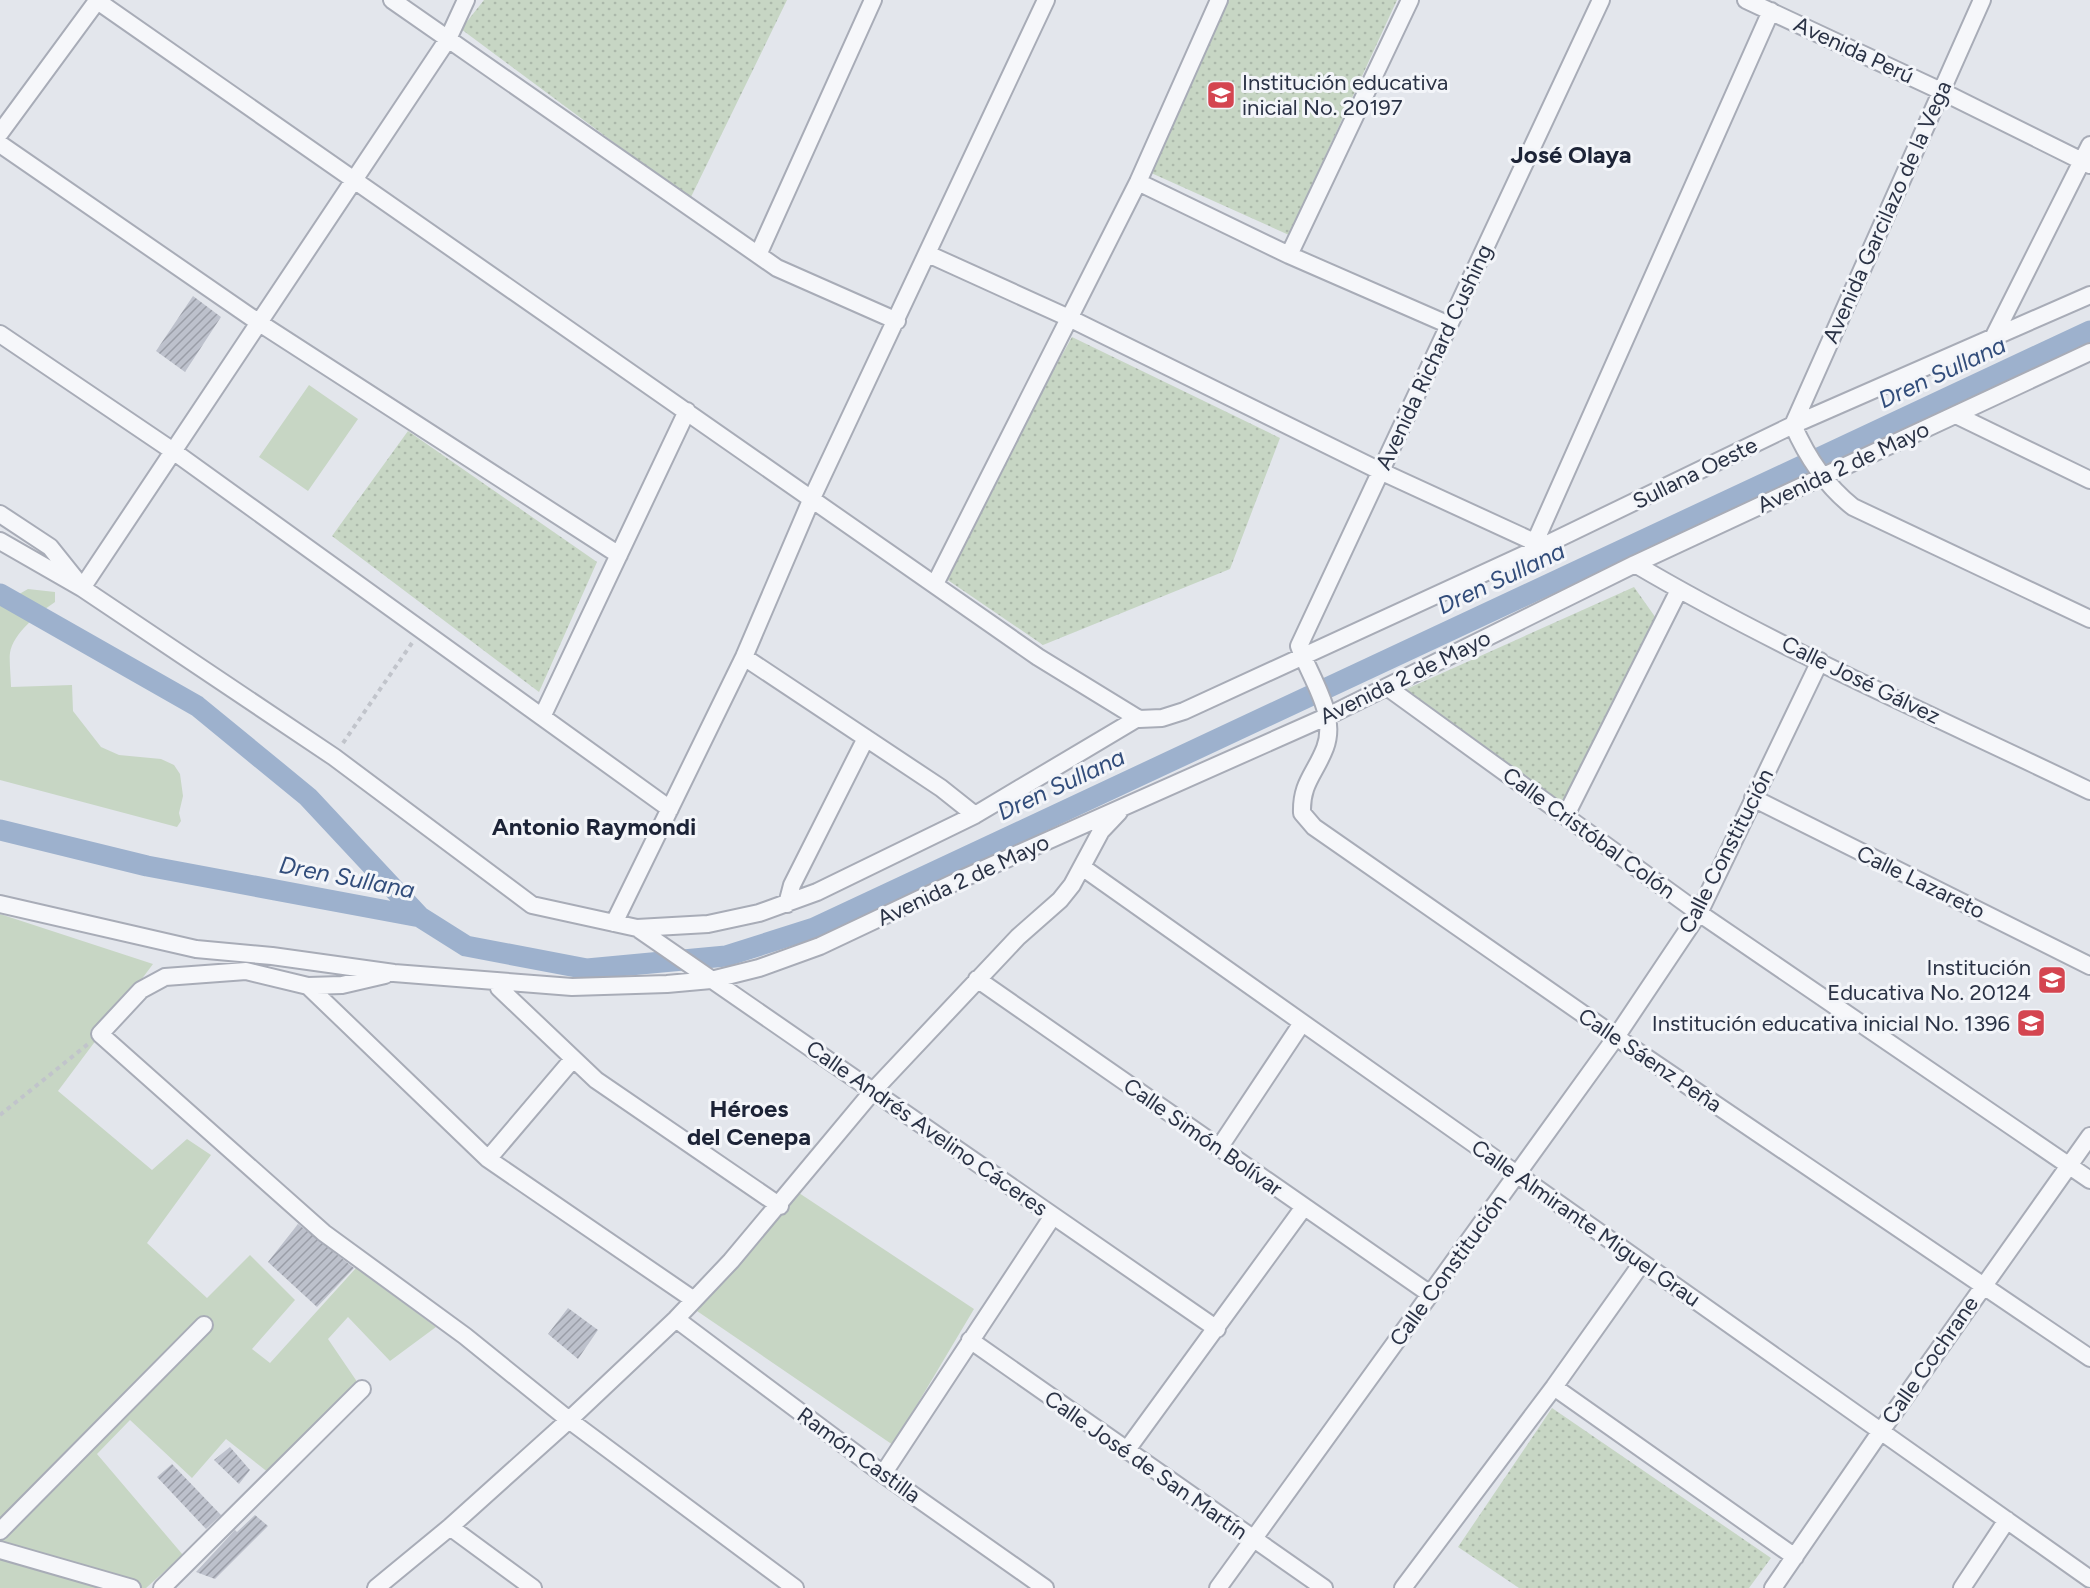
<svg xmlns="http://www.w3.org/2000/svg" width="2090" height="1588" font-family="Figtree,sans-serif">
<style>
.grass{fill:#c7d6c4}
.park{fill:url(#park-dots)}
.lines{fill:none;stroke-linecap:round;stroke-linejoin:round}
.canal{stroke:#9db1cd;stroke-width:21}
.building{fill:url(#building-hatch)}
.minor-casing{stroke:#a8acb7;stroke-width:20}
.path{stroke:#c1c4cb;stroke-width:4;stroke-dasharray:4.5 4.5;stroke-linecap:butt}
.minor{stroke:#f6f7fa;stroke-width:16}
.labels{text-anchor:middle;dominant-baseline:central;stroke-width:6;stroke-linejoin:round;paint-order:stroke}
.street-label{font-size:22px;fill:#2a3245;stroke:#f3f5f9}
.poi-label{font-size:22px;fill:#2a3245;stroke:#f3f5f9;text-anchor:end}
.neighbourhood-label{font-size:24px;font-weight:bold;fill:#1c2336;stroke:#f3f5f9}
.water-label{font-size:24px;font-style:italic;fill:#324d7b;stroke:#f3f5f9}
</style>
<defs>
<pattern id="park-dots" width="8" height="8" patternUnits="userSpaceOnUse" patternTransform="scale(1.5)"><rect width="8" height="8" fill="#c7d6c4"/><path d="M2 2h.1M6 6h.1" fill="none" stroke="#abb8aa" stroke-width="1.8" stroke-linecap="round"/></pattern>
<pattern id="building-hatch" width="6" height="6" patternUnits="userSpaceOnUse" patternTransform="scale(1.5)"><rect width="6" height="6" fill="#bdc1cc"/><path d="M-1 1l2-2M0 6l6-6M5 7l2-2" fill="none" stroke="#9a9da7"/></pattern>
</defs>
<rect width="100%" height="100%" fill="#e3e6ec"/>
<path class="grass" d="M 309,385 L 358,419 L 308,491 L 259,457 Z
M 28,589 L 55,592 L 55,602 C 39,613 13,633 10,653 C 9,659 11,680 11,687 L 72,685 L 73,711 L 101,747 L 119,755 L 161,759 L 174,765 L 180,774 L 183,796 L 179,813 L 181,821 L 177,827 L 0,780 L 0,605 Z
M 0,914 L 153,964 L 58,1091 L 152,1170 L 187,1139 L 211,1155 L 147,1243 L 207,1298 L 250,1255 L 295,1300 L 252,1349 L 270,1363 L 356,1268 L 436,1327 L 390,1361 L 348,1317 L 328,1339 L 362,1389 L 269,1473 L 226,1439 L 192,1478 L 130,1420 L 97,1454 L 183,1555 L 146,1588 L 0,1588 Z
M 799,1193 L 974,1309 L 893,1445 L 697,1311 Z"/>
<path class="park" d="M 484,0 L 787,0 L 690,199 L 461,29 Z
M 1229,0 L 1397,0 L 1289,235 L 1149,172 Z
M 1072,337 L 1280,438 L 1230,569 L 1043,645 L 939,574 Z
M 408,431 L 597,562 L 539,692 L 332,536 Z
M 1634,587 L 1658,621 L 1562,803 L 1400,692 Z
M 1552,1408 L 1771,1558 L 1749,1588 L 1519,1588 L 1458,1547 Z"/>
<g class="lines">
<path class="canal" d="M 0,594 L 197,706 L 308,797 L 420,917
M 0,830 L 147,866 L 420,917 L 466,946 L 587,969 L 726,956 L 814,928 L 2090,331"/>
</g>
<path class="building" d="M 193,296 L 221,317 L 185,372 L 156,351 Z
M 298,1224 L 354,1268 L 317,1307 L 268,1262 Z
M 568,1308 L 598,1330 L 578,1359 L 548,1334 Z
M 230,1447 L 250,1470 L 239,1484 L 214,1460 Z
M 172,1464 L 221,1515 L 206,1529 L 157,1477 Z
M 255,1515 L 268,1526 L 215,1579 L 196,1572 L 235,1530 L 237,1532 Z"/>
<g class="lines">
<g class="minor-casing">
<path id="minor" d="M 96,0 L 1038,657 L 1139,719 L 1162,718 L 1184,711 L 1543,546 L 1793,425 L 2090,295
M 392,0 L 777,268 L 897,321
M 1601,0 L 1299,646 C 1310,678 1338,714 1325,748 C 1315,774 1301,783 1302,813 L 1314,827 L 1616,1037 L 2090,1358
M 1746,0 L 1941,91 L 2090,165
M 1982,0 L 1793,425 C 1807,457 1825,485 1853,507 L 2090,619
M 0,133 L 97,1
M 0,144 L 258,322 L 619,555
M 1138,182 L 1289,255 L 1447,324
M 928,254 L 1069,318 L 1380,471 L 1543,546
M 758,255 L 873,0
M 1289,255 L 1410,0
M 0,334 L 173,451 L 670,809
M 1993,338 L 2090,145
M 1956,415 L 2090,480
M 0,514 L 50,547 L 78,582
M 0,541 L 82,588 L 334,757 L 532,905 L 637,928 L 708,924 L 759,913 L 817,892 L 975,815 L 1138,718
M 1535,542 L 1771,11
M 1635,564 C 1779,649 1939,718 2090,791
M 935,584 L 1138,182 L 1219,0
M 82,588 L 448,39 L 466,0
M 744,657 L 941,788 L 975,815
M 1387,687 L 1699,913 L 2090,1180
M 542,717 L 687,411
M 1753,798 L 2090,966
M 1566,815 L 1679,590
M 1082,867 L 2090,1579
M 0,904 L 196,949 L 272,956 L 394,973 L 572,987 L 667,984 L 711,980 L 759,968 L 820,946 L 966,877 L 1328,716 L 1635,564 L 2090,352
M 787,904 L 792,885 L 866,738
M 614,923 L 744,657 L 812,498 L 1046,0
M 637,928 L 1217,1329
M 385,975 L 342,985 L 308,986 L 246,971 L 165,977 L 141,990 L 100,1034 L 324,1233 L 465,1336 L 569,1420 L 795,1588
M 977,979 L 1430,1294
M 497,981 L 499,988 L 596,1080 L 780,1206
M 308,986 L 488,1159 L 694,1300
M 1219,1148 L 1302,1023
M 488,1159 L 573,1059
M 676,1319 L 883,1474 L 1045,1588
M 970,1340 L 1324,1588
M 1554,1387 L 1795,1557
M 1126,1451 L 1304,1207
M 883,1474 L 1053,1216
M 450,1527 L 533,1588
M 0,1531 L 204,1325
M 0,1550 L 132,1588
M 162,1588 L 362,1389
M 376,1588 L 450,1527 L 569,1420 L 676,1319 L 731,1261 L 873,1091 L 1018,937 L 1060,900 L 1072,885 L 1101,831 L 1119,812
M 1218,1588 L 1616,1037 L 1699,913 L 1820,661
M 1403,1588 L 1554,1387 L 1642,1263
M 1773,1588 L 1881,1431 L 2090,1136
M 1962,1588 L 2007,1520"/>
</g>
<path class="path" d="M 343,743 L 412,643
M 0,1115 L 88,1044"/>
<use href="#minor" class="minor"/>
</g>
<defs>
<g id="school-square" transform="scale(1.5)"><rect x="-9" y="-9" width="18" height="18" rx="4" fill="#d44550" stroke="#f3f5f9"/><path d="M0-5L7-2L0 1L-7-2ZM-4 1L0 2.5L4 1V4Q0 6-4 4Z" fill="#fff"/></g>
</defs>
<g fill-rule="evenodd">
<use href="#school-square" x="1221" y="95"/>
<use href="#school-square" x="2052" y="980"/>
<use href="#school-square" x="2031" y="1023"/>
</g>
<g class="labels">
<g class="street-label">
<text transform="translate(1854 50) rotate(25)">Avenida Perú</text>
<text transform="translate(1887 212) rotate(-66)">Avenida Garcilazo de la Vega</text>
<text transform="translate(1434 357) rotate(-65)">Avenida Richard Cushing</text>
<text transform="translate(1843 467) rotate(-25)">Avenida 2 de Mayo</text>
<text transform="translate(1695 473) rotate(-26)">Sullana Oeste</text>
<text transform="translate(1405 677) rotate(-26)">Avenida 2 de Mayo</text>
<text transform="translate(1861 680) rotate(26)">Calle José Gálvez</text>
<text transform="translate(1589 833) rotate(36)">Calle Cristóbal Colón</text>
<text transform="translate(1726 851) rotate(-63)">Calle Constitución</text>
<text transform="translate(963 880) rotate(-25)">Avenida 2 de Mayo</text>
<text transform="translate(1921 882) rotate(26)">Calle Lazareto</text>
<text transform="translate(1650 1060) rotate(34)">Calle Sáenz Peña</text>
<text transform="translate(927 1128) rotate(35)">Calle Andrés Avelino Cáceres</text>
<text transform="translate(1203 1137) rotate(35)">Calle Simón Bolívar</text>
<text transform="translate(1586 1223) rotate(35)">Calle Almirante Miguel Grau</text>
<text transform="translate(1448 1270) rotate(-54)">Calle Constitución</text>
<text transform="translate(1930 1360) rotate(-55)">Calle Cochrane</text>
<text transform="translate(859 1455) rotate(36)">Ramón Castilla</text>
<text transform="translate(1146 1465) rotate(35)">Calle José de San Martín</text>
</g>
<g class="poi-label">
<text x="1242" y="82" text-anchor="start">Institución educativa<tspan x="1242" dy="25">inicial No. 20197</tspan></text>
<text x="2031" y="967">Institución<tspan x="2031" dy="25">Educativa No. 20124</tspan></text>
<text x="2010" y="1023">Institución educativa inicial No. 1396</text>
</g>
<g class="neighbourhood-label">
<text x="1571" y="154">José Olaya</text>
<text x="594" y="826">Antonio Raymondi</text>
<text x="749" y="1108">Héroes<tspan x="749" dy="28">del Cenepa</tspan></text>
</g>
<g class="water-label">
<text transform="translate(1942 372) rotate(-25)">Dren Sullana</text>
<text transform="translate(1501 578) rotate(-25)">Dren Sullana</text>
<text transform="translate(1061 784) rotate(-25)">Dren Sullana</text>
<text transform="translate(347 877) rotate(11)">Dren Sullana</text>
</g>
</g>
</svg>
